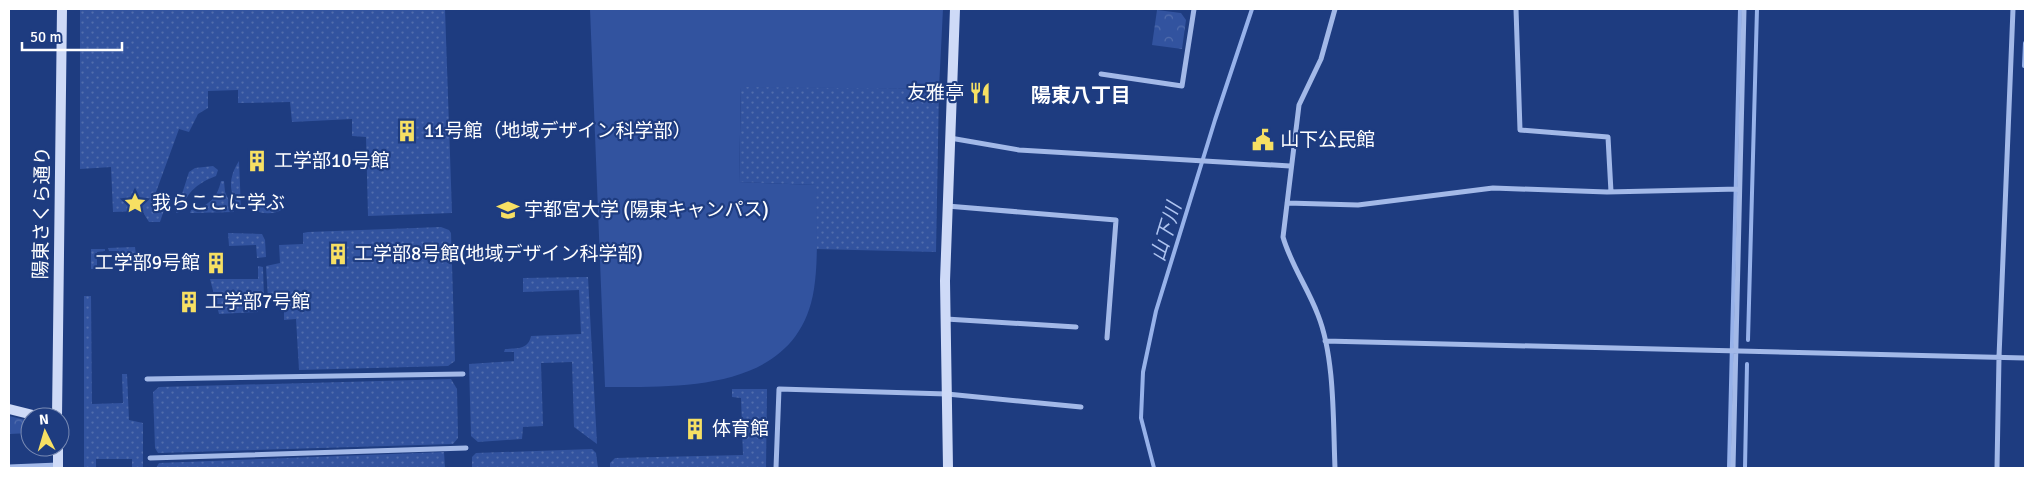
<svg xmlns="http://www.w3.org/2000/svg" width="2034" height="477" font-family="Signika,'Noto Sans JP',sans-serif">
<style>
.grass{fill:url(#grass-dots)}
.park{fill:url(#park-crowns)}
.garden{fill:#32539f}
.lines{fill:none;stroke-linecap:round;stroke-linejoin:round}
.stream{stroke:#97b2ea;stroke-width:4}
.street{stroke:#a3b9e8;stroke-width:5}
.secondary{stroke:#cedaf7;stroke-width:10}
.labels{text-anchor:middle;dominant-baseline:central;stroke-width:4.5;stroke-linejoin:round;paint-order:stroke}
.poi-label{font-size:19px;fill:#fff;stroke:#1e3c80;text-anchor:start}
.street-label{font-size:19px;fill:#fff;stroke:#1e3c80}
.neighbourhood-label{font-size:20px;font-weight:bold;fill:#fff;stroke:#1e3c80}
.water-label{font-size:20px;font-style:italic;fill:#afc4f0;stroke:#1e3c80}
</style>
<defs>
<pattern id="grass-dots" width="8" height="8" patternUnits="userSpaceOnUse" patternTransform="scale(1.25)"><rect width="8" height="8" fill="#32539f"/><path d="M2 2h.1M6 6h.1" fill="none" stroke="#516dad" stroke-width="1.8" stroke-linecap="round"/></pattern>
<pattern id="park-crowns" width="20" height="18" patternUnits="userSpaceOnUse" patternTransform="scale(1.25)"><rect width="20" height="18" fill="#32539f"/><path d="M2 6a3 3 0 1 1 6 0M12 15a3 3 0 1 1 6 0" fill="none" stroke="#516dad"/></pattern>
</defs>
<rect width="100%" height="100%" fill="#1e3c80"/>
<path class="grass" d="M 80,9 L 445,9 L 452,213 L 368,216 L 366,137 L 352,136 L 352,119 L 292,122 L 290,102 L 238,103 L 238,90 L 208,91 L 208,108 L 198,114 L 189,132 L 179,129 L 152,203 L 165,207 L 160,222 L 149,222 L 142,211 L 113,212 L 111,167 L 80,169 Z
M 741,86 L 939,89 L 936,252 L 815,249 L 816,185 L 739,182 Z
M 239,161 L 241,209 C 228,194 228,178 239,161 Z
M 213,166 L 218,170 L 216,176 C 200,182 185,192 182,211 L 176,213 L 189,172 L 195,168 Z
M 221,181 L 224,181 L 225,192 L 234,212 L 190,213 L 191,210 C 209,206 217,198 221,181 Z
M 283,205 L 283,209 C 272,216 257,214 247,206 Z
M 441,227 L 449,230 L 451,233 L 455,361 L 448,366 L 299,370 L 296,319 L 284,320 L 284,298 L 268,299 L 266,266 L 280,263 L 279,245 L 303,244 L 303,233 L 308,232 Z
M 228,233 L 262,234 L 265,240 L 266,257 L 257,258 L 256,245 L 229,246 Z
M 135,247 L 136,255 L 117,254 L 117,251 L 109,251 L 108,248 Z
M 91,249 L 105,249 L 105,251 L 97,252 L 97,269 L 91,269 Z
M 258,266 L 263,267 L 264,299 L 257,300 L 258,312 L 219,314 L 210,279 L 258,279 Z
M 588,277 L 597,444 L 574,427 L 572,362 L 541,363 L 543,426 L 523,427 L 522,439 L 478,442 L 471,436 L 469,364 L 514,361 L 514,352 L 504,352 L 505,349 C 517,348 528,350 531,336 L 581,334 L 579,290 L 523,292 L 523,278 Z
M 84,296 L 91,296 L 92,404 L 123,403 L 122,374 L 127,374 L 129,420 L 143,423 L 143,468 L 132,468 L 132,459 L 96,459 L 96,468 L 84,468 Z
M 451,379 L 457,389 L 458,438 L 453,444 L 158,453 L 155,448 L 153,392 L 159,387 Z
M 732,389 L 767,389 L 766,468 L 610,468 L 610,463 L 615,458 L 743,455 L 741,398 L 732,397 Z
M 592,449 L 596,453 L 598,468 L 472,468 L 472,457 L 476,453 Z
M 444,452 L 445,468 L 156,468 L 159,463 Z"/>
<path class="park" d="M 1157,10 L 1181,13 L 1186,20 L 1182,49 L 1152,45 Z
M 9,416 L 30,421 L 30,433 L 9,434 Z"/>
<path class="garden" d="M 590,9 L 943,9 L 939,89 L 741,87 L 739,182 L 816,185 C 816,218 819,257 814,289 C 798,391 685,387 605,387 Z"/>
<g class="lines">
<path class="stream" d="M 2024,66 L 2025,43
M 1748,340 L 1757,9
M 1154,468 L 1141,418 L 1143,372 L 1156,311 L 1215,120 L 1252,9
M 1729,468 L 1740,9
M 1745,468 L 1747,364"/>
<path class="street" d="M 1335,9 L 1321,59 L 1299,105 L 1283,237 C 1291,265 1308,288 1318,315 C 1335,358 1333,422 1335,468
M 1516,9 L 1520,130 L 1608,137 L 1611,192
M 1101,74 L 1182,86 L 1194,9
M 950,138 L 1019,150 L 1290,166
M 1287,203 L 1358,205 L 1493,188 L 1607,192 L 1739,189
M 947,206 L 1116,220 L 1107,338
M 946,319 L 1076,327
M 1325,341 L 2025,358
M 147,379 L 463,374
M 150,458 L 466,448
M 9,467 L 58,465
M 776,468 L 779,389 L 947,394 L 1081,407
M 1733,468 L 1744,9
M 1997,468 L 1999,357 L 2013,9"/>
<path class="secondary" d="M 9,409 L 41,417
M 57,417 L 62,9
M 58,447 L 58,468
M 948,468 L 945,281 L 955,9"/>
</g>
<defs>
<g id="restaurant-bare" transform="scale(1.725)"><path d="M-5-6h1v4h1v-4h1v4h1v-4h1v5L-1.5 .5V6h-2V.5L-5-1ZM5-6V6H3V1.5H1.5Q1.5-4 5-6Z" fill="#f7e063" stroke="#1e3c80" stroke-width="2.5" paint-order="stroke"/></g>
<g id="building-bare" transform="scale(1.725)"><path d="M-4-6H4V6H1V3H-1V6H-4ZM-2.5-4.3h1.7v1.8h-1.7ZM.8-4.3h1.7v1.8H.8ZM-2.5-1h1.7V.8h-1.7ZM.8-1h1.7V.8H.8Z" fill="#f7e063" stroke="#1e3c80" stroke-width="2.5" paint-order="stroke"/></g>
<g id="civic-bare" transform="scale(1.725)"><path d="M-.6-6.5H3V-4.5H.6V-3L4-1V1h2V6H-6V1h2V-1L-.6-3ZM-1.2 2.5V6h2.4V2.5Z" fill="#f7e063" stroke="#1e3c80" stroke-width="2.5" paint-order="stroke"/></g>
<g id="sight-bare" transform="scale(1.725)"><path d="M0-6L1.8-2.2L6-1.7L2.9 1.2L3.7 5.4L0 3.3L-3.7 5.4L-2.9 1.2L-6-1.7L-1.8-2.2Z" fill="#f7e063" stroke="#1e3c80" stroke-width="2.5" paint-order="stroke"/></g>
<g id="university-bare" transform="scale(1.725)"><path d="M0-5L7-2L0 1L-7-2ZM-4 1L0 2.5L4 1V4Q0 6-4 4Z" fill="#f7e063" stroke="#1e3c80" stroke-width="2.5" paint-order="stroke"/></g>
</defs>
<g fill-rule="evenodd">
<use href="#restaurant-bare" x="980" y="93"/>
<use href="#building-bare" x="407" y="131"/>
<use href="#civic-bare" x="1263" y="140"/>
<use href="#building-bare" x="257" y="161"/>
<use href="#sight-bare" x="135" y="203"/>
<use href="#university-bare" x="508" y="210"/>
<use href="#building-bare" x="338" y="254"/>
<use href="#building-bare" x="216" y="263"/>
<use href="#building-bare" x="189" y="302"/>
<use href="#building-bare" x="695" y="429"/>
</g>
<g class="labels">
<g class="poi-label">
<text x="964" y="93" text-anchor="end">友雅亭</text>
<text x="424" y="131">11号館（地域デザイン科学部）</text>
<text x="1280" y="140">山下公民館</text>
<text x="274" y="161">工学部10号館</text>
<text x="152" y="203">我らここに学ぶ</text>
<text x="524" y="210">宇都宮大学 (陽東キャンパス)</text>
<text x="354" y="254">工学部8号館(地域デザイン科学部)</text>
<text x="200" y="263" text-anchor="end">工学部9号館</text>
<text x="205" y="302">工学部7号館</text>
<text x="712" y="429">体育館</text>
</g>
<g class="street-label">
<text transform="translate(42 213) rotate(-89)">陽東さくら通り</text>
</g>
<g class="neighbourhood-label">
<text x="1081" y="95">陽東八丁目</text>
</g>
<g class="water-label">
<text transform="translate(1166 232) rotate(-73)">山下川</text>
</g>
</g>
<rect width="2034" height="477" fill="none" stroke="#ffffff" stroke-width="20"/>
<g transform="translate(45 432) rotate(355)"><circle r="24" fill="#1e3c80" stroke="#788ab3"/>
<path d="M0-4L9 19L0 12L-9 19Z" fill="#f7e063"/>
<text y="-8" font-size="14" font-weight="bold" text-anchor="middle" fill="#ffffff">N</text>
</g>
<path d="M22 42v8h100v-8" fill="none" stroke="#ffffff" stroke-width="2.5"/>
<text x="30" y="42" font-size="15" fill="#ffffff" stroke="#1e3c80" stroke-width="4" paint-order="stroke">50 m</text>
</svg>
